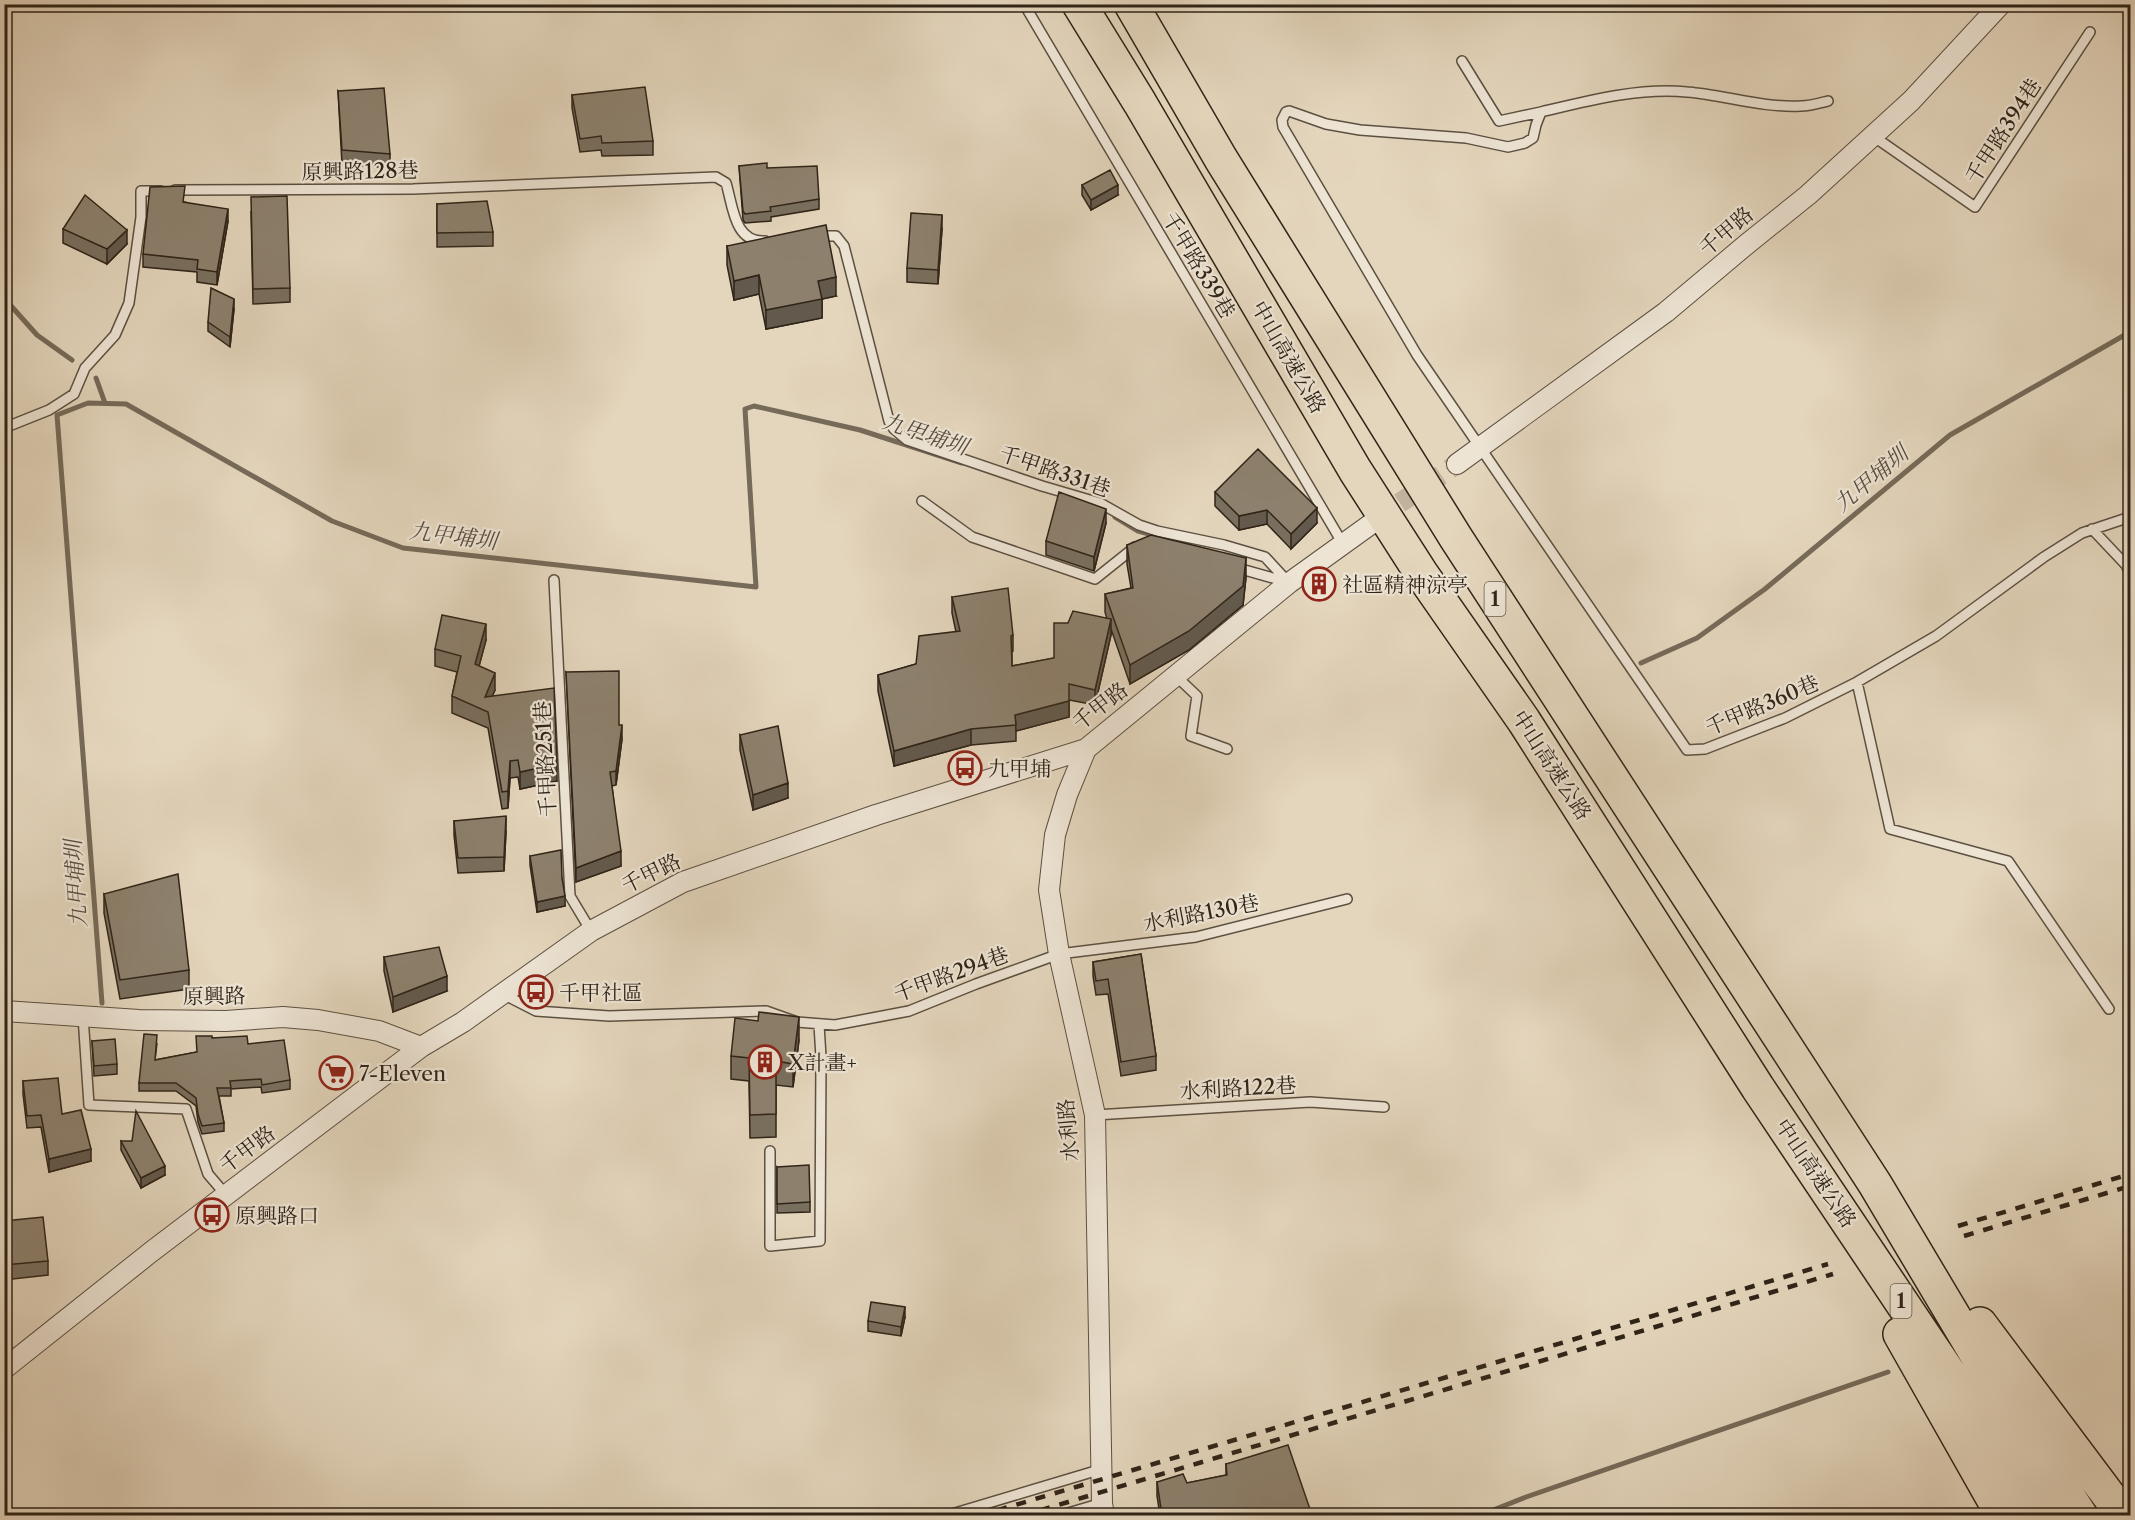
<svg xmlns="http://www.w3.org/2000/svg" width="2135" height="1520" font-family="'Libre Caslon Text','Noto Serif TC',serif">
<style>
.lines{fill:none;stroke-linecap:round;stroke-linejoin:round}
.stream{stroke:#766a59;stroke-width:5}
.minor-tunnel{stroke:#c0b29c;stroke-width:20;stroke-dasharray:20 10;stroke-linecap:butt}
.service-casing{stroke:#5c5041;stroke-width:12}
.minor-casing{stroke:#5c5041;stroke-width:22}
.motorway-casing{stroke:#2f2418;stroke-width:36}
.service{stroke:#ede4d4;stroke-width:9}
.minor{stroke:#ede4d4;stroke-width:20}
.motorway{stroke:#e4d6bd;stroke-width:33}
.rail{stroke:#2f2418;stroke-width:4.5;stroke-dasharray:10 10;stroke-linecap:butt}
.wall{fill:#796f5f;stroke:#2f2418;stroke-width:1.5}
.shaded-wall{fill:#635a4d;stroke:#2f2418;stroke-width:1.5}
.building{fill:#8d816e;stroke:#2f2418;stroke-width:1.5}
.labels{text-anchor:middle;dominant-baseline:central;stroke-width:4.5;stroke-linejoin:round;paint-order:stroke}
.shield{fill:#ede4d4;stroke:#685e50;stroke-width:1.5}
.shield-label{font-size:20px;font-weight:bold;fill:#2f2418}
.street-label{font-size:21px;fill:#2f2418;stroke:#ede4d4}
.poi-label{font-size:21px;fill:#2f2418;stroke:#ede4d4;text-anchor:start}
.water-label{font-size:22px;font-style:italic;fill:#594d3e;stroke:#ede4d4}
</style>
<rect width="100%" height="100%" fill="#e4d6bd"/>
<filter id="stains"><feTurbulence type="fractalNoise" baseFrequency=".00333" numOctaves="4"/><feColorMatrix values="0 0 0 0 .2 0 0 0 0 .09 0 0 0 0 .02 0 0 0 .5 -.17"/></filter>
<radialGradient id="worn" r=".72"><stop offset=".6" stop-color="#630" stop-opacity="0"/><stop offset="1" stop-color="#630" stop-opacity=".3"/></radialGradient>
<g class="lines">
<path class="stream" d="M 4,298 L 37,335 L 72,360
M 96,378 L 105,403
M 1115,517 L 1138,531 L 1190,545
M 1641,663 L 1697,638 L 1765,589 L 1950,435 L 2130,332
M 102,1003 L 57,415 L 88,403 L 126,404 L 332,521 L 403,548 L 756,587 L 745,409 L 754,406 L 860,430 L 962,463
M 1478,1516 L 1526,1497 L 1888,1372"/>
<path class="minor-tunnel" d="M 1375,520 L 1457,464"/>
<g class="service-casing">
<path id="service" d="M 1024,4 L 1343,544
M 1462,61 L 1499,121 L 1541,112
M 1828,101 C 1820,103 1810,106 1801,106 C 1762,108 1725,95 1687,92 C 1640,87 1587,101 1541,112 L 1536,125 L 1533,138 L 1525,143 L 1508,147 L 1466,138 L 1360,130 L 1326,124 L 1289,111 L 1286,112 L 1282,120 L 1283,127 L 1417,355 L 1687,750 L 1705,749 L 1785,718 L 1857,682 L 1936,636 L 2044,557 L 2082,533 L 2130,517
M 1873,136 L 1975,207 L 2090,32
M 175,190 L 413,189 L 716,177 L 726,183 C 733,206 734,243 765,241
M 818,236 L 836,236 L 844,246 L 889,421 L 894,429 L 907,440 L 1042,486 L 1100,503 L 1139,525 L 1157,531 L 1224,545 L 1265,557 L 1289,583
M 4,428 L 49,410 L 74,394 L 85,368 L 115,335 L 129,303 L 141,217 L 141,191 L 161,191
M 922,501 L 972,537 L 1095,579 L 1135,547
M 2092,529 L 2126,565 L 2130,573
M 1234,567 L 1287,582
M 554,580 L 570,896 L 591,931
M 1176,676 L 1197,696 L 1191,736 L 1227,749
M 1857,682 L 1890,829 L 2008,861 L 2109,1009
M 501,993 L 536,1011 L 609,1016 L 766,1011 L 797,1022 L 835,1025 L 909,1011 L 976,984 L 1059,954 L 1196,937 L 1347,899
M 83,1016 L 89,1105 L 186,1109 L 208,1174 L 226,1195
M 1095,1115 L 1310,1102 L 1384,1107
M 770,1151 L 770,1246 L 820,1241 L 821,1057 L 819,1025
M 945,1516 L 1102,1469
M 1058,1516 L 1102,1503"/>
</g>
<g class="minor-casing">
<path id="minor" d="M 1457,464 L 1666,312 L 1747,244 L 1808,195 L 1911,101 L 2001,4
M 1086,749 L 1067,795 L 1055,835 L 1049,890 L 1059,954 L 1095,1115 L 1102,1503 L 1104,1516
M 4,1011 L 139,1020 L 226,1021 L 283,1017 L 318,1020 L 379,1031 L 421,1047
M 4,1369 L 151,1252 L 421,1047 L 463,1022 L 591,931 L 683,882 L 876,815 L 1086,749 L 1289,583 L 1371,524"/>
</g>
<g class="motorway-casing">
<path id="motorway" d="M 1079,4 L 1140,103 L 1355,470 L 1421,573 L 1524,721 L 1758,1088 L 1951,1376 L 2042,1516
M 1131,4 L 1221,159 L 1456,538 L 1875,1184 L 1981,1362 L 2081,1516
M 1980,1324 L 2124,1516
M 1900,1334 L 2003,1516"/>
</g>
<use href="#service" class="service"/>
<use href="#minor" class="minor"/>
<use href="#motorway" class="motorway"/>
<path class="rail" d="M 1958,1226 L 2130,1174
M 1964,1236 L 2130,1186
M 978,1516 L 1828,1264
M 1021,1516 L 1833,1274"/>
</g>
<path class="wall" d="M 338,91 L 390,154 L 390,168 L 342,164 Z
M 572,95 L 653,141 L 653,155 L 602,156 L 601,150 L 580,152 L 572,108 Z
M 739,166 L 767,168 L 819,199 L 819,209 L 771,217 L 771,221 L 745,223 L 743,220 Z
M 1082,185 L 1118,195 L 1091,210 L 1082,195 Z
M 185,202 L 228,221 L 217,285 L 197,282 L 197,272 L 143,267 L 143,254 Z
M 437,204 L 493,232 L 493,246 L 437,247 Z
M 251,211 L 290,288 L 290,302 L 253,304 Z
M 63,229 L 127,244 L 107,264 L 63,243 Z
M 942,229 L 938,284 L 907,282 L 907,268 Z
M 727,246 L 836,296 L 822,299 L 822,318 L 766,329 L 759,294 L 734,300 L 727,265 Z
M 234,309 L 230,347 L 208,331 L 208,322 Z
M 1215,492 L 1317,523 L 1291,549 L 1267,524 L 1239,530 L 1215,506 Z
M 1106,523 L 1094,571 L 1046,555 L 1046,541 Z
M 1127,545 L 1246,577 L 1243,605 L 1189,650 L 1130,684 L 1111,629 L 1111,635 L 1095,705 L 1069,700 L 1069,717 L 1016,731 L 1016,741 L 971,745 L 894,766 L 878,691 L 878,675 L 916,664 L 956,632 L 952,613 L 952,597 L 1013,635 L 1013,651 L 1012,651 L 1012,666 L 1054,658 L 1068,623 L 1107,619 L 1105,612 L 1105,594 L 1131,588 L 1127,564 Z
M 1310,578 L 1328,585 L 1326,591 L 1317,594 L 1312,591 L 1310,583 Z
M 486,640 L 479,666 L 495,690 L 492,696 L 557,781 L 520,789 L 518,777 L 510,778 L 508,808 L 502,809 L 488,728 L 452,713 L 452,696 L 457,672 L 435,666 L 435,649 Z
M 566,672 L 619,725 L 622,739 L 616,785 L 612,786 L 621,866 L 576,882 Z
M 740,735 L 788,798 L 753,810 L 740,750 Z
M 454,821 L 506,831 L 504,871 L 458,873 L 454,835 Z
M 530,856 L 562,878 L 565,906 L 537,912 L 530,865 Z
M 104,894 L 189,970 L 189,989 L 120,999 L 104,913 Z
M 1141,954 L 1156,1056 L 1156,1070 L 1121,1076 L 1108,994 L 1096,995 L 1093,976 L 1093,962 Z
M 384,957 L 447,991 L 393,1012 L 384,971 Z
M 212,1038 L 248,1044 L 290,1080 L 290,1089 L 262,1093 L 261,1087 L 231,1089 L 231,1096 L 219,1096 L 224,1123 L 224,1131 L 202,1134 L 198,1122 L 196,1106 L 176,1091 L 139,1091 L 139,1083 L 157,1043 L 155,1060 L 197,1052 Z
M 799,1040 L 793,1087 L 776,1085 L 776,1137 L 750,1138 L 749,1081 L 731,1079 L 731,1056 Z
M 92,1041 L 117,1064 L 117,1074 L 94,1076 Z
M 23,1081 L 62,1114 L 91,1161 L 49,1172 L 41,1127 L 27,1128 L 23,1094 Z
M 121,1141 L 165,1175 L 141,1188 L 121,1150 Z
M 777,1167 L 810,1202 L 810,1212 L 777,1213 Z
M 4,1221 L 48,1261 L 48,1275 L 4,1280 Z
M 905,1317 L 901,1336 L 868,1331 L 868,1321 Z
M 1226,1464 L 1312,1515 L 1160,1515 L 1157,1496 L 1157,1482 L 1187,1483 L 1226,1475 Z"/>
<path class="shaded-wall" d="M 1118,185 L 1118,195 L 1091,210 L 1091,200 Z
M 228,209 L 228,221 L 217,285 L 217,272 Z
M 942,215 L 942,229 L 938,284 L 938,270 Z
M 127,230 L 127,244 L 107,264 L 107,249 Z
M 759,275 L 759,294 L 734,300 L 734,281 Z
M 836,277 L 836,296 L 822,299 L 822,318 L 766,329 L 766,310 L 818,281 Z
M 234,299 L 234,309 L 230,347 L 230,337 Z
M 1317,508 L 1317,523 L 1291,549 L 1291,534 Z
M 1106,509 L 1106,523 L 1094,571 L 1094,557 Z
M 1267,510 L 1267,524 L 1239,530 L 1239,516 Z
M 1246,558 L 1246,577 L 1243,605 L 1189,650 L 1130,684 L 1130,665 Z
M 1328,580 L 1328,585 L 1326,591 L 1317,594 L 1317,589 Z
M 1111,619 L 1111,635 L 1095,705 L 1095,690 Z
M 486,624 L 486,640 L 475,681 L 475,664 Z
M 495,673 L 495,690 L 486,711 L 485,697 Z
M 1069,701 L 1069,717 L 1016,731 L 1015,715 Z
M 622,725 L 622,739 L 616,785 L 616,771 Z
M 971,729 L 971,745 L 894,766 L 894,751 Z
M 510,761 L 510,778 L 508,808 L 508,791 Z
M 557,764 L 557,781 L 520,789 L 520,772 Z
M 788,783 L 788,798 L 753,810 L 753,795 Z
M 506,816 L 506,831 L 504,871 L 504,857 Z
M 621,851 L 621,866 L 576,882 L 576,868 Z
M 565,896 L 565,906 L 537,912 L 537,902 Z
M 447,976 L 447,991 L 393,1012 L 393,997 Z
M 799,1017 L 799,1040 L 793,1087 L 793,1064 Z
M 91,1149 L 91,1161 L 49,1172 L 49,1159 Z
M 165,1166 L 165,1175 L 141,1188 L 141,1178 Z
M 905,1307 L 905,1317 L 901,1336 L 901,1327 Z"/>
<path class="building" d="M 645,87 L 653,141 L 602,143 L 601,136 L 580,139 L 572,95 Z
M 384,88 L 390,154 L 342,150 L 338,91 Z
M 767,163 L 767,168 L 817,166 L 819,199 L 770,207 L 771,211 L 745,214 L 743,211 L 739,166 Z
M 1110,170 L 1118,185 L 1091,200 L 1082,185 Z
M 185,186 L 183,202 L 228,209 L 217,272 L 197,269 L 198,260 L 143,254 L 150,187 Z
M 85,195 L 127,230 L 107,249 L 63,229 Z
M 287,196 L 290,288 L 253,289 L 251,197 Z
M 487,201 L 493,232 L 437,233 L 437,204 Z
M 911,213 L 942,215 L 938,270 L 907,268 Z
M 826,225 L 836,277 L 818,281 L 822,299 L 766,310 L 759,275 L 734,281 L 727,246 Z
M 211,288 L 234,299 L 230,337 L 208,322 Z
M 1258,449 L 1317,508 L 1291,534 L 1267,510 L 1239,516 L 1215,492 Z
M 1059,492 L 1106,509 L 1094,557 L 1046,541 Z
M 1151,535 L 1246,558 L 1243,586 L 1189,631 L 1130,665 L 1105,594 L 1133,588 L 1127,545 Z
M 1320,570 L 1327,575 L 1328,580 L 1326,586 L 1317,589 L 1312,586 L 1310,578 Z
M 1008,588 L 1013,635 L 1011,636 L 1012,666 L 1054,658 L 1054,623 L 1068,623 L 1073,611 L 1111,619 L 1095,690 L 1069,684 L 1069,701 L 1015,715 L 1016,725 L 971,729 L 894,751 L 878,675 L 916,664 L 919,636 L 960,631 L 952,597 Z
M 442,615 L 486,624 L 475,664 L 495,673 L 485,697 L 554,688 L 557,764 L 520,772 L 518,760 L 510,761 L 508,791 L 502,792 L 488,712 L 452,696 L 461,656 L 435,649 Z
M 619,671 L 619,725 L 622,725 L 616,771 L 610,772 L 621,851 L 576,868 L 566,672 Z
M 778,726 L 788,783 L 753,795 L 740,735 Z
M 506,816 L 504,857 L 458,858 L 454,821 Z
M 561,850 L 562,878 L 565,896 L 537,902 L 530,856 Z
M 178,874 L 189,970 L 120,980 L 104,894 Z
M 439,947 L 447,976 L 393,997 L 384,957 Z
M 1141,954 L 1156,1056 L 1121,1062 L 1108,979 L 1096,981 L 1093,962 Z
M 759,1012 L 799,1017 L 793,1064 L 776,1061 L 776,1114 L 750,1115 L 749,1058 L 731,1056 L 735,1018 L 758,1021 Z
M 144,1034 L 157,1035 L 155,1060 L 197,1052 L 196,1036 L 212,1036 L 212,1038 L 247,1036 L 248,1044 L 284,1040 L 290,1080 L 262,1085 L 261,1079 L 230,1081 L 231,1088 L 217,1088 L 224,1123 L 202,1126 L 198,1114 L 196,1098 L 176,1083 L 139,1083 Z
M 115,1039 L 117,1064 L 94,1066 L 92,1041 Z
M 58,1078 L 62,1114 L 81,1110 L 91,1149 L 49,1159 L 41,1115 L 27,1116 L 23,1081 Z
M 136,1111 L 165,1166 L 141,1178 L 121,1141 L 132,1141 Z
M 809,1165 L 810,1202 L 777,1204 L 777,1167 Z
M 43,1217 L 48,1261 L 4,1265 L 4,1221 Z
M 871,1302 L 905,1307 L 901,1327 L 868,1321 Z
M 1288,1445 L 1312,1515 L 1162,1515 L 1157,1482 L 1183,1474 L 1187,1483 L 1227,1475 L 1226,1464 Z
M 1073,1509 L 1075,1515 L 1051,1515 Z"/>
<defs>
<g id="building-ring" transform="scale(1.725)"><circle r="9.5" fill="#ede4d4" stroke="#8f2418" stroke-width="1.5"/><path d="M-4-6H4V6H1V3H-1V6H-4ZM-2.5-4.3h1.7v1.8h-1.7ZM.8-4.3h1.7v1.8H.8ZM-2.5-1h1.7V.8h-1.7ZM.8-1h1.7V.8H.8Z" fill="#8f2418"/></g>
<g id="bus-ring" transform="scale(1.725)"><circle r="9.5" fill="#ede4d4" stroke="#8f2418" stroke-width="1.5"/><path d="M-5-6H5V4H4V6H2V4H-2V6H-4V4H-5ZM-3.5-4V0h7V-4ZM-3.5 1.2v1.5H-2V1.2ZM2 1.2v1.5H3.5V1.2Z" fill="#8f2418"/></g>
<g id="supermarket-ring" transform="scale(1.725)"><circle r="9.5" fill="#ede4d4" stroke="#8f2418" stroke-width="1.5"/><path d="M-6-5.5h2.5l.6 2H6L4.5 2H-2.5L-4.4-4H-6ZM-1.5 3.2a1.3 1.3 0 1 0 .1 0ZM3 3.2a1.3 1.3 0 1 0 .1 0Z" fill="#8f2418"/></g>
</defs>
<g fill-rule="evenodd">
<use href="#building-ring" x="1319" y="584"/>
<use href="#bus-ring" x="965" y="768"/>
<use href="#bus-ring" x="536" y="992"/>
<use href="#building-ring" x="765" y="1062"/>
<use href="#supermarket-ring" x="336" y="1073"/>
<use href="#bus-ring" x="212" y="1215"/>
</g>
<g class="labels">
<g class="shield">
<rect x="1484.5" y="582" width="21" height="34" rx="4.5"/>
<rect x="1890.5" y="1284" width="21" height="34" rx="4.5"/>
</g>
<g class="shield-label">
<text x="1495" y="599">1</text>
<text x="1901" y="1301">1</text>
</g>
<g class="street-label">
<text transform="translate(2003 131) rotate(-57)">千甲路394巷</text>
<text transform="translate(360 171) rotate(-1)">原興路128巷</text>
<text transform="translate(1726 231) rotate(-40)">千甲路</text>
<text transform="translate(1199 265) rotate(59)">千甲路339巷</text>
<text transform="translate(1289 357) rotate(60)">中山高速公路</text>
<text transform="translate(1055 471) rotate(19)">千甲路331巷</text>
<text transform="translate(1762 705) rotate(-23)">千甲路360巷</text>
<text transform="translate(1100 706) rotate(-38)">千甲路</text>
<text transform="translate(545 759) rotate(-93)">千甲路251巷</text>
<text transform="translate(1552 765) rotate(57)">中山高速公路</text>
<text transform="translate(651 873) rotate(-26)">千甲路</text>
<text transform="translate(1201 913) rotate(-11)">水利路130巷</text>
<text transform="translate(951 974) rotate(-20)">千甲路294巷</text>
<text transform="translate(214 996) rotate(-1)">原興路</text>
<text transform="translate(1238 1088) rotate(-3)">水利路122巷</text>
<text transform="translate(1068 1130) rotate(-95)">水利路</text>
<text transform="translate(247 1149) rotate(-37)">千甲路</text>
<text transform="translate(1816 1173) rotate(56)">中山高速公路</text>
</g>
<g class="poi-label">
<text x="1342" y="584">社區精神涼亭</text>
<text x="988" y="768">九甲埔</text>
<text x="559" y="992">千甲社區</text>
<text x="788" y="1062">X計畫+</text>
<text x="359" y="1073">7-Eleven</text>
<text x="235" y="1215">原興路口</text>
</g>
<g class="water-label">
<text transform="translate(925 434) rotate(18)">九甲埔圳</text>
<text transform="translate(1871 479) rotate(-40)">九甲埔圳</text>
<text transform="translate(453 536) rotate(7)">九甲埔圳</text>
<text transform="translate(76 884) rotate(-94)">九甲埔圳</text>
</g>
</g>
<rect width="2135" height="1520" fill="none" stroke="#e4d6bd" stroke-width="24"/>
<rect x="6" y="6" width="2123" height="1508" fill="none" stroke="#2f2418" stroke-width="3"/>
<rect x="12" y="12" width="2111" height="1496" fill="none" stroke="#2f2418" stroke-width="1.5"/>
<rect width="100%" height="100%" filter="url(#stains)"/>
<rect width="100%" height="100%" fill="url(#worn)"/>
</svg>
